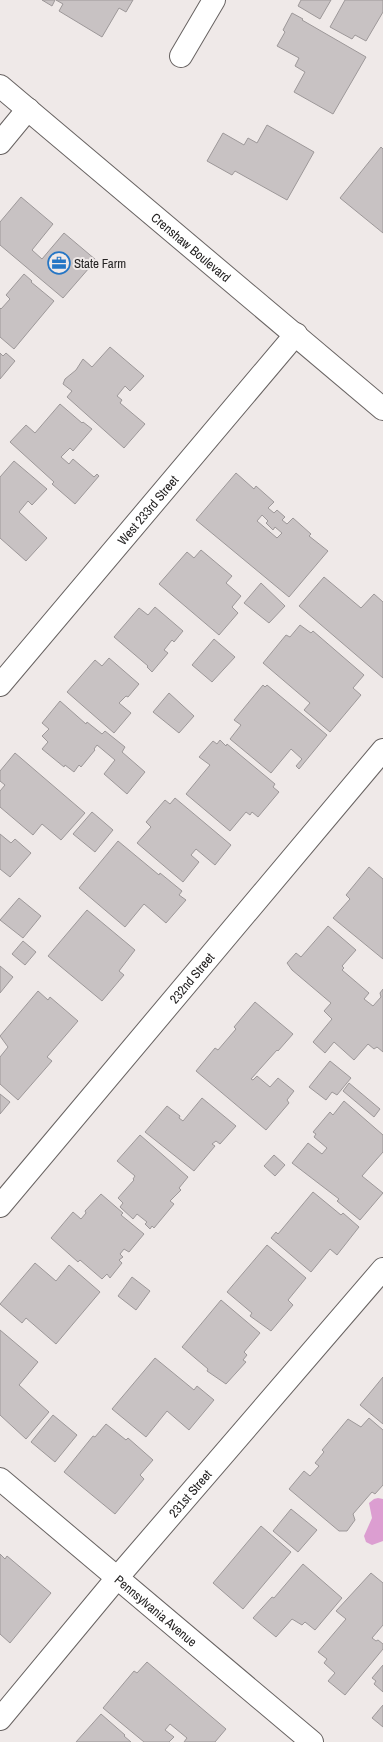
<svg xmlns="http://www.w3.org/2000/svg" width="383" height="1742" font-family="'Archivo Narrow',sans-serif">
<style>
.water{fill:#dc9ed1}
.building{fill:#c8c2c3;stroke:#9d9899;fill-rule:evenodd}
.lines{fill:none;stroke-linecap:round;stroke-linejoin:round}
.minor-casing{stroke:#686362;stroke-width:24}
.major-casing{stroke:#686362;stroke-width:24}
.minor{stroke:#fff;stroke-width:22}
.major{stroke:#fff;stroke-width:22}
.labels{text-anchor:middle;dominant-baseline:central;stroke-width:4;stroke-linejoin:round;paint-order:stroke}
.street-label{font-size:13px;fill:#252323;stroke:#efe9e8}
.poi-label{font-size:13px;fill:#252323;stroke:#efe9e8;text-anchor:start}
</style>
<rect width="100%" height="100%" fill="#efe9e8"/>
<path class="water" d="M 378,1498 L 383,1499 L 383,1541 L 372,1545 L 366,1542 L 364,1536 L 372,1518 L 369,1503 L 374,1499 Z"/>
<path class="building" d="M 42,0 L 55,0 L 52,6 Z
M 56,0 L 133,0 L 126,12 L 119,8 L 102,37 L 59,11 L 63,4 Z
M 301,0 L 331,0 L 320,19 L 298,6 Z
M 345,0 L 383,0 L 383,12 L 366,41 L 355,35 L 352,39 L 330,27 Z
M 292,13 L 303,19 L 302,20 L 366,57 L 333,114 L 294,92 L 305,72 L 295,66 L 299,58 L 277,46 L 285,32 L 283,30 Z
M 267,125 L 314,152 L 287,200 L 235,171 L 232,175 L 207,161 L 223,133 L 244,145 L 248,138 L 257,143 Z
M 381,147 L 383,149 L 383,233 L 340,198 Z
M 21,197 L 53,224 L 32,250 L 42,259 L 64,233 L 96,260 L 63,298 L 0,245 L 0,222 Z
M 24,274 L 32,281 L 31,282 L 54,301 L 14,349 L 0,337 L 0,308 L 1,309 L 10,299 L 6,295 Z
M 110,347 L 144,376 L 130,391 L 125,386 L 117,396 L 122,400 L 120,403 L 145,424 L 124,448 L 67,397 L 72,391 L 63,384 L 65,379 L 76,370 L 83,359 L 92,367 Z
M 0,353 L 3,356 L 6,353 L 15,361 L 0,379 Z
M 60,404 L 82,423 L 83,422 L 92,429 L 73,451 L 70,448 L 61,457 L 69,464 L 73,459 L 94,477 L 97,474 L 99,476 L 75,504 L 52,484 L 54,482 L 10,442 L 26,425 L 35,433 Z
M 14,461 L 47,489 L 32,505 L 28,501 L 19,512 L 47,538 L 26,561 L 0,538 L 0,477 Z
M 236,473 L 254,489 L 256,486 L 274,502 L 268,508 L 274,513 L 277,510 L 285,517 L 282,520 L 287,524 L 293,518 L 311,534 L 309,536 L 328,551 L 289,597 L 196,520 ZM 262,515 L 268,521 L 266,523 L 273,530 L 275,527 L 282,533 L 277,538 L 257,521 Z
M 201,550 L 232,576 L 226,583 L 241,596 L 232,607 L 238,613 L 219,635 L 159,584 L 187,552 L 194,558 Z
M 324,577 L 361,608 L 374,594 L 383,602 L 383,678 L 299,606 Z
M 261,583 L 285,606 L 269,623 L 244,603 Z
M 155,607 L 183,631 L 174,642 L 172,640 L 164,650 L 168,653 L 152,672 L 147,667 L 148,666 L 114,637 L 139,608 L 148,615 Z
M 300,625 L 311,633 L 313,631 L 364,675 L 353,688 L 361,695 L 330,732 L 304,710 L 310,703 L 263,663 L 286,635 L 290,637 Z
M 214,639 L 235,657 L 212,682 L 192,665 Z
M 109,658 L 139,684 L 128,697 L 126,696 L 119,703 L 131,713 L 114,733 L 67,692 L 95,660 L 102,666 Z
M 263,685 L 265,687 L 267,685 L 327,735 L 299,769 L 296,766 L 302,759 L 291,749 L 271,773 L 230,739 L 241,725 L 234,720 Z
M 169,693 L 194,716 L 179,733 L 153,712 Z
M 60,701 L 86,724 L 87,722 L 102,734 L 105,731 L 125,747 L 122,752 L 145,772 L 127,794 L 104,774 L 115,760 L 97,745 L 94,749 L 95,750 L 81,767 L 79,765 L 74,772 L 65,765 L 64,767 L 42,749 L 48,742 L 42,736 L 49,729 L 42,723 Z
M 220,740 L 226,746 L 227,744 L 275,784 L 273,787 L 279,792 L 258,817 L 252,812 L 250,815 L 246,812 L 230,831 L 186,794 L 210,765 L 199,757 L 213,741 L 217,744 Z
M 15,753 L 85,813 L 61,840 L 42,824 L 33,835 L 0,807 L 0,791 L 5,785 L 0,781 L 0,771 Z
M 175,798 L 231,845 L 215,865 L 196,849 L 191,855 L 199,862 L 183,882 L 137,843 L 151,827 L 146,822 L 165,800 L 170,804 Z
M 92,812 L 113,830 L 95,852 L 73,834 Z
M 0,834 L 11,843 L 15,839 L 31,853 L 10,877 L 0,869 Z
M 118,841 L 159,875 L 160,873 L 182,891 L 179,895 L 186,900 L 166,923 L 144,904 L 125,927 L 79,888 Z
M 369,867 L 383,879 L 383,959 L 333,918 L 350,899 L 346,895 Z
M 19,898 L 41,916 L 23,938 L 0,920 Z
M 87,910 L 135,950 L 119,971 L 124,975 L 102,1001 L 48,956 Z
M 328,926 L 356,950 L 342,966 L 344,968 L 342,970 L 369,993 L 364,999 L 373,1006 L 381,997 L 380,993 L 383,989 L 383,1052 L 377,1047 L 374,1049 L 368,1044 L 354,1060 L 334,1042 L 325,1053 L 313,1042 L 332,1019 L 324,1011 L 331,1003 L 292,970 L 287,963 L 296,953 L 301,957 Z
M 23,941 L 36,952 L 25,965 L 12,954 Z
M 0,966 L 13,977 L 0,993 Z
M 38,991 L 48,1000 L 50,997 L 78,1021 L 47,1057 L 52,1061 L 18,1100 L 0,1084 L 0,1057 L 8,1047 L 0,1036 Z
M 255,1002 L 293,1034 L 278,1051 L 277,1050 L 251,1079 L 253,1080 L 257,1076 L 270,1087 L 278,1078 L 294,1091 L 287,1100 L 289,1103 L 266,1130 L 196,1071 L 215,1048 L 218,1050 L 236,1029 L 234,1027 Z
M 330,1061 L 351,1078 L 337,1095 L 332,1092 L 326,1100 L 309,1087 Z
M 349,1083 L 380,1109 L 374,1117 L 343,1091 Z
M 0,1094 L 10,1102 L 0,1114 Z
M 202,1098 L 236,1126 L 220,1144 L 216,1141 L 212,1144 L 215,1146 L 194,1171 L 145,1132 L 167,1106 L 180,1116 L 179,1118 L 183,1121 Z
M 344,1101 L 383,1135 L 383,1152 L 362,1176 L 383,1193 L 360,1220 L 337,1201 L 339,1199 L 292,1163 L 308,1143 L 322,1154 L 327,1148 L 314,1137 L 316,1134 L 313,1132 L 330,1112 L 333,1115 Z
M 140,1135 L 188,1177 L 179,1188 L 181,1190 L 170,1201 L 174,1204 L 154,1228 L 152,1226 L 150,1229 L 145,1224 L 147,1222 L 137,1214 L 133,1219 L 120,1207 L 123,1203 L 118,1198 L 134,1180 L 133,1179 L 135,1176 L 117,1161 Z
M 274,1155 L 285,1165 L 275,1176 L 264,1166 Z
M 313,1192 L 341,1215 L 343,1213 L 359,1227 L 337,1255 L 330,1249 L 311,1272 L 271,1238 L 276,1232 L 278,1234 Z
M 101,1194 L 123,1213 L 121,1215 L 144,1234 L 129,1252 L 124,1249 L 120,1254 L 123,1257 L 119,1260 L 122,1263 L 110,1278 L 107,1274 L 102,1279 L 80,1260 L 78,1262 L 51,1238 L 73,1212 L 81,1219 L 86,1213 L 85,1211 Z
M 267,1245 L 306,1278 L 288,1300 L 293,1305 L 271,1331 L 250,1316 L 252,1313 L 227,1292 Z
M 35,1263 L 56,1281 L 69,1265 L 100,1292 L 56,1344 L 26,1318 L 22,1323 L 0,1304 Z
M 132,1277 L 150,1291 L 136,1310 L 118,1296 Z
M 221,1300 L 260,1333 L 244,1352 L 247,1355 L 243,1360 L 246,1362 L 226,1384 L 207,1371 L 208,1369 L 182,1347 Z
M 0,1330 L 38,1362 L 19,1385 L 49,1412 L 26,1439 L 0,1415 Z
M 155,1358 L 194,1390 L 197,1386 L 214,1400 L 189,1430 L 167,1411 L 146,1437 L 112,1409 Z
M 383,1377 L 383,1424 L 360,1405 Z
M 53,1415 L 77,1435 L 55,1462 L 31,1442 Z
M 369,1418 L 383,1430 L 383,1485 L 375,1494 L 372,1492 L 353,1514 L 355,1520 L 347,1531 L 339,1531 L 289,1489 L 304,1471 L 310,1476 L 319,1466 L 315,1463 L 324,1452 L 322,1450 L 348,1419 L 361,1427 Z
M 106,1424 L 126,1440 L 128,1438 L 153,1460 L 140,1475 L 144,1479 L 115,1514 L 64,1472 L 93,1436 L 95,1437 Z
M 291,1509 L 317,1530 L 298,1552 L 273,1531 Z
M 261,1526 L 291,1552 L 243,1609 L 213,1583 Z
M 0,1554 L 5,1559 L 7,1556 L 51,1593 L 10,1643 L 0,1634 Z
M 303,1564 L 342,1598 L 315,1630 L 305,1622 L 302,1625 L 292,1619 L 276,1637 L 253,1618 L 272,1597 L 274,1598 Z
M 371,1573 L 383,1583 L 383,1625 L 372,1638 L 376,1641 L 378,1640 L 383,1644 L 383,1649 L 345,1695 L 328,1681 L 335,1673 L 324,1663 L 327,1659 L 318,1652 L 346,1619 L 336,1611 Z
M 147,1662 L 226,1729 L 215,1742 L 184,1742 L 187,1738 L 170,1724 L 165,1730 L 174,1737 L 169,1742 L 144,1742 L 103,1708 L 134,1671 L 137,1673 Z
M 383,1665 L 383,1692 L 374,1684 L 376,1681 L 372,1678 Z
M 383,1705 L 383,1727 L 372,1718 Z
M 101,1714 L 125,1735 L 124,1736 L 131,1742 L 76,1742 Z"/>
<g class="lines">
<g class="minor-casing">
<g id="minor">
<path d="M 181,56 L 214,0"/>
<path d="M 0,143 L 28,109"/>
<path id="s1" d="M 0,685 L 296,334"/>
<path id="s2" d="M 0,1206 L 383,750"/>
<path id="s3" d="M 0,1479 L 312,1742"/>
<path id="s4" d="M 0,1719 L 117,1578 L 383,1269"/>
</g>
</g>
<g class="major-casing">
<g id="major">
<path id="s5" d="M 0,86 L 383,409"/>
</g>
</g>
<use href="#minor" class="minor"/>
<use href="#major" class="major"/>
</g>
<defs>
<g id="office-ring" transform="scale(1.15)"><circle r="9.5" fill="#efe9e8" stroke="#2576c5" stroke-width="1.5"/><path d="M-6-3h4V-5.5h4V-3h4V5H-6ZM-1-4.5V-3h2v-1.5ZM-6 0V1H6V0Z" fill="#2576c5"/></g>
</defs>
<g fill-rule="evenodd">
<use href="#office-ring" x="59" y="263"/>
</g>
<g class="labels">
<g class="street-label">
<text stroke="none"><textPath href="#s5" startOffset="250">Crenshaw Boulevard</textPath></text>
<text stroke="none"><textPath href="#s1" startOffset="229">West 233rd Street</textPath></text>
<text stroke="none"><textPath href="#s2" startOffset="298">232nd Street</textPath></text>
<text stroke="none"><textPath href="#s4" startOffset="295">231st Street</textPath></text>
<text stroke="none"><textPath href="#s3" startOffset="204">Pennsylvania Avenue</textPath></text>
</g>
<g class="poi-label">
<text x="74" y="263">State Farm</text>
</g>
</g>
</svg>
